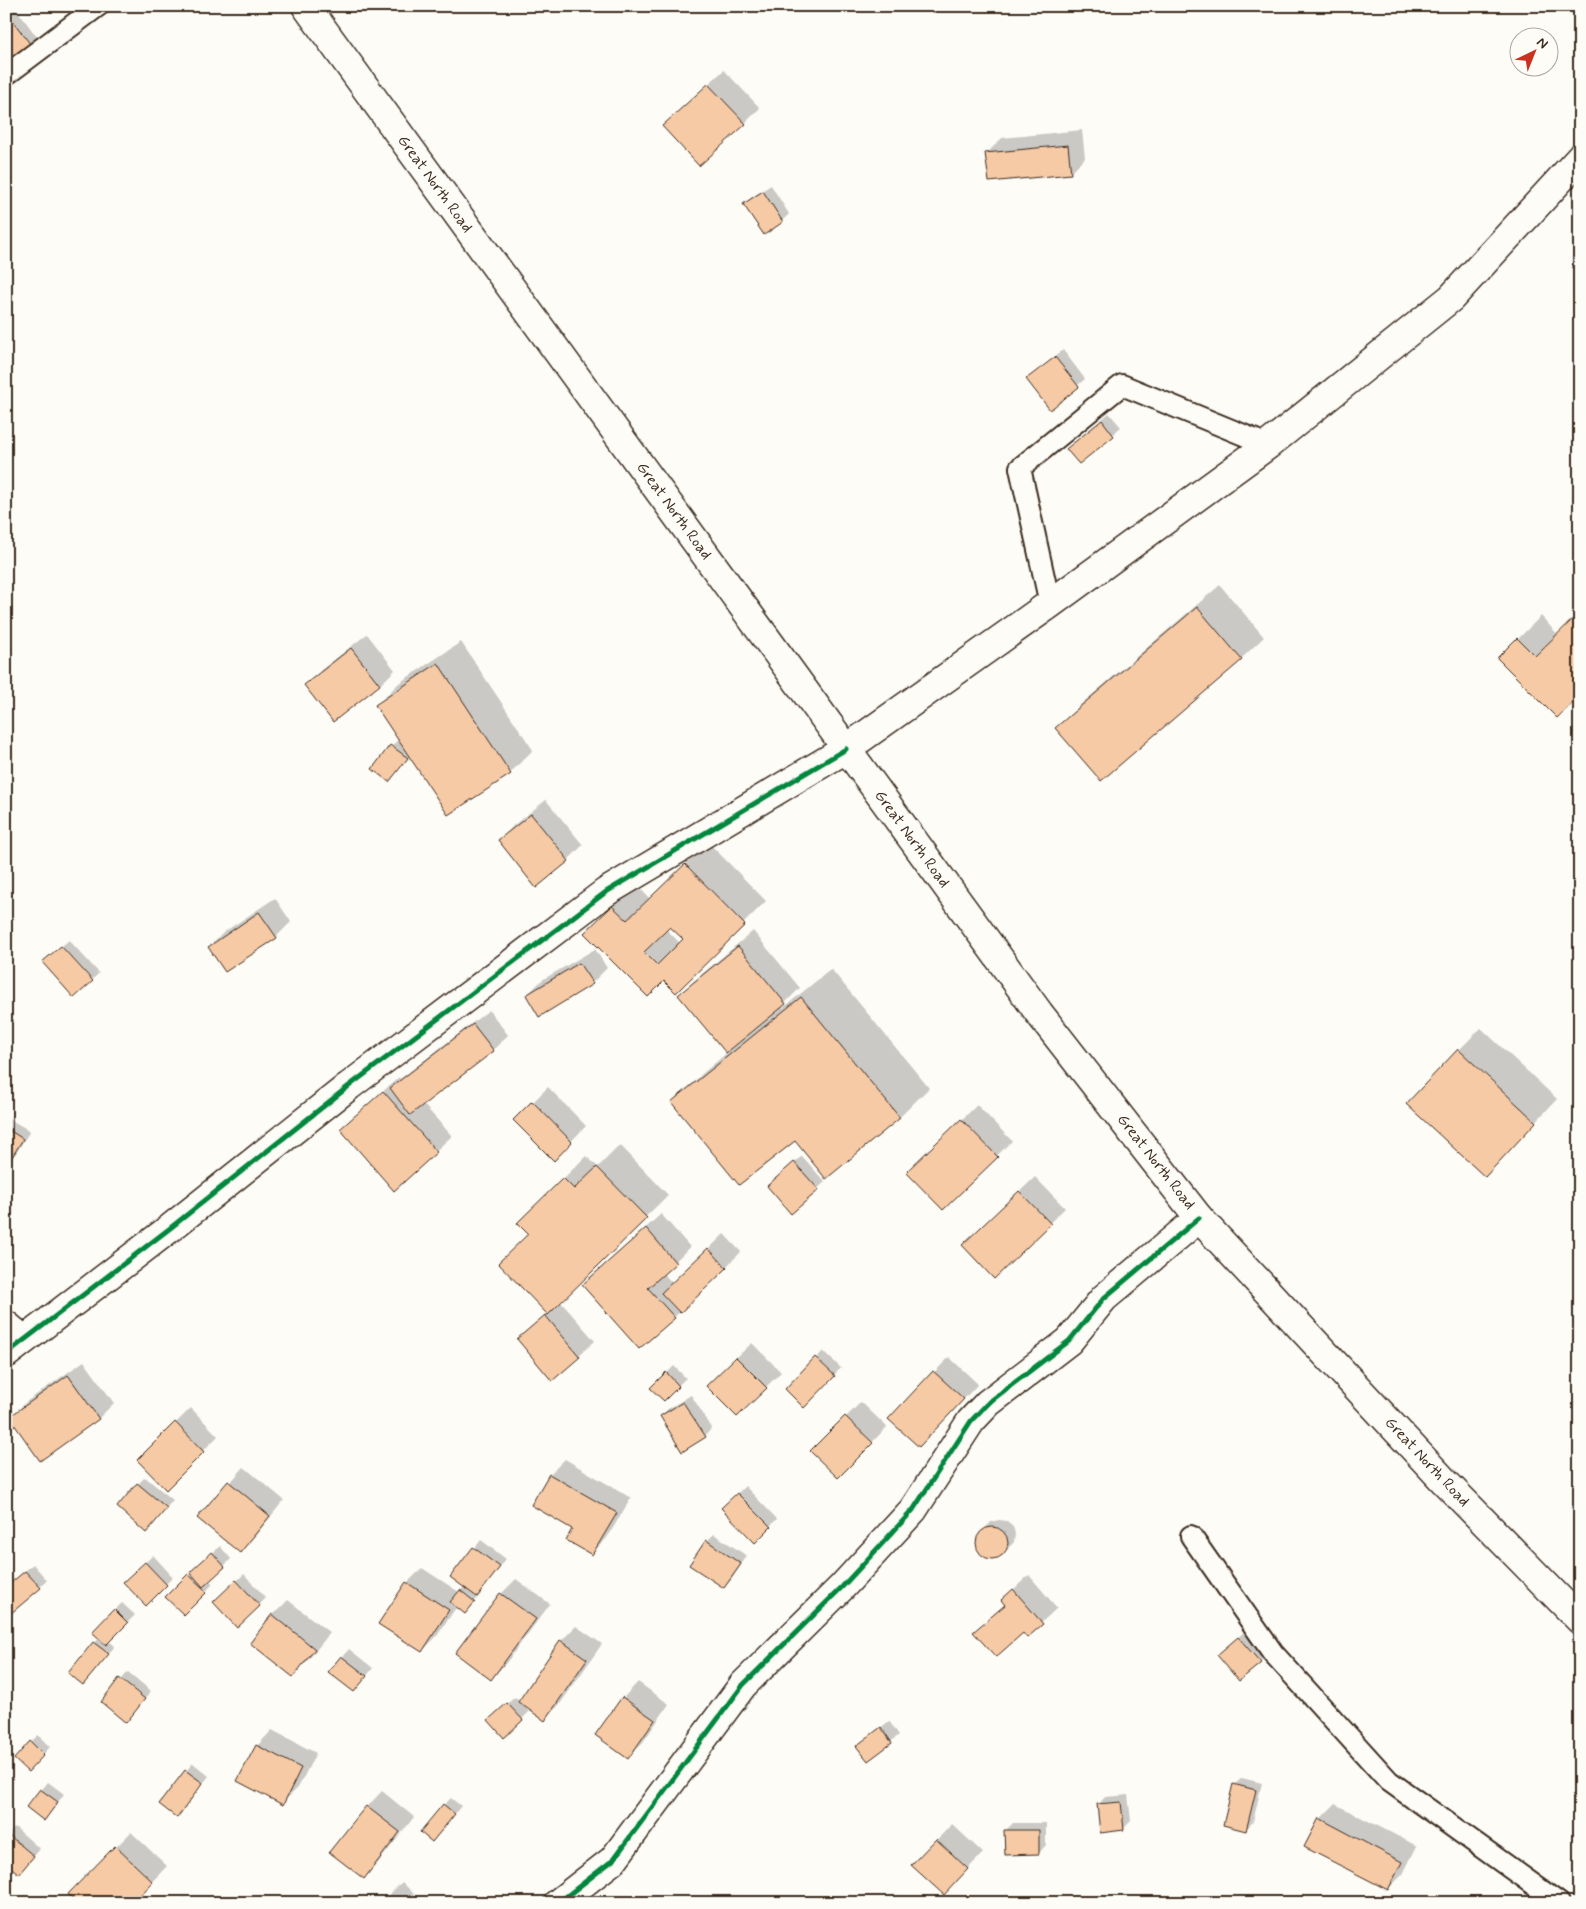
<svg xmlns="http://www.w3.org/2000/svg" width="1586" height="1909" font-family="Mynerve,sans-serif">
<style>
.shadow{fill:#0003;fill-rule:evenodd}
.building{fill:#f7caa6;stroke:#3b2a1e;fill-rule:evenodd}
.lines{fill:none;stroke-linecap:round;stroke-linejoin:round}
.lane-casing{stroke:#3b2a1e;stroke-width:24}
.street-casing{stroke:#3b2a1e;stroke-width:31}
.secondary-casing{stroke:#3b2a1e;stroke-width:31}
.highway-casing{stroke:#3b2a1e;stroke-width:31}
.lane{stroke:#fdfcf7;stroke-width:20}
.street{stroke:#fdfcf7;stroke-width:28}
.secondary{stroke:#fdfcf7;stroke-width:28}
.highway{stroke:#fdfcf7;stroke-width:28}
.cycleway-casing{stroke:#fdfcf7;stroke-width:8}
.cycleway{stroke:#00873e;stroke-width:5}
.labels{text-anchor:middle;dominant-baseline:central;stroke-width:4;stroke-linejoin:round;paint-order:stroke}
.street-label{font-size:16px;fill:#3b2a1e;stroke:#fdfcf7}
</style>
<rect width="100%" height="100%" fill="#fdfcf7"/>
<filter id="ink" filterUnits="userSpaceOnUse"><feTurbulence type="fractalNoise" baseFrequency=".02" numOctaves="2"/><feDisplacementMap in="SourceGraphic" scale="10" xChannelSelector="R" yChannelSelector="G"/><feConvolveMatrix kernelMatrix="1 2 1 2 8 2 1 2 1" color-interpolation-filters="sRGB"/></filter>
<g filter="url(#ink)">
<path class="shadow" d="M 6,6 L 14,6 L 40,41 L 6,68 Z
M 724,70 L 760,108 L 745,123 L 678,111 Z
M 1082,130 L 1085,158 L 1070,173 L 987,153 L 1002,138 Z
M 771,185 L 789,214 L 782,221 L 744,204 L 752,197 Z
M 1063,350 L 1085,379 L 1051,408 L 1028,379 Z
M 1109,413 L 1121,427 L 1079,463 L 1068,449 Z
M 1220,585 L 1264,637 L 1241,659 L 1057,728 L 1079,706 Z
M 1541,616 L 1558,635 L 1580,694 L 1499,658 Z
M 367,634 L 395,670 L 380,685 L 334,720 L 306,685 L 321,670 Z
M 461,642 L 533,750 L 510,773 L 410,756 L 389,781 L 373,769 L 399,738 L 377,705 L 399,683 Z
M 546,800 L 583,845 L 568,860 L 499,841 L 514,825 Z
M 708,842 L 766,901 L 676,991 L 664,980 L 586,933 L 636,884 L 650,899 ZM 670,925 L 685,939 L 680,943 L 666,929 Z
M 275,898 L 291,922 L 276,937 L 226,970 L 209,947 L 224,932 Z
M 753,931 L 800,988 L 782,1006 L 783,1008 L 831,969 L 929,1088 L 900,1117 L 826,1177 L 795,1139 L 673,1102 L 703,1073 L 728,1052 L 680,995 L 695,980 Z
M 69,940 L 99,973 L 92,980 L 51,955 Z
M 595,949 L 607,968 L 592,983 L 527,995 L 542,980 Z
M 489,1010 L 508,1035 L 493,1050 L 423,1104 L 452,1136 L 394,1189 L 341,1129 L 399,1077 L 400,1079 Z
M 1481,1028 L 1557,1099 L 1507,1153 L 1459,1050 Z
M 548,1087 L 586,1126 L 554,1159 L 515,1120 Z
M 977,1105 L 1012,1141 L 943,1208 L 923,1157 Z
M 6,1117 L 30,1131 L 16,1153 L 9,1161 L 6,1159 Z
M 620,1145 L 668,1195 L 560,1301 L 595,1341 L 552,1379 L 518,1339 L 548,1312 L 529,1233 L 519,1223 L 586,1156 L 598,1167 Z
M 802,1156 L 825,1182 L 791,1212 L 775,1179 Z
M 1035,1177 L 1065,1208 L 994,1277 L 979,1230 Z
M 661,1214 L 690,1247 L 663,1273 L 673,1284 L 724,1234 L 741,1252 L 681,1311 L 639,1347 L 583,1285 Z
M 752,1343 L 781,1372 L 737,1416 L 722,1371 Z
M 823,1351 L 841,1368 L 804,1406 L 787,1389 Z
M 949,1357 L 978,1384 L 934,1431 L 890,1419 Z
M 84,1361 L 114,1403 L 99,1418 L 41,1459 L 11,1417 L 26,1402 Z
M 674,1366 L 686,1378 L 664,1399 L 652,1388 Z
M 691,1395 L 712,1428 L 705,1436 L 661,1416 L 668,1409 Z
M 861,1402 L 887,1427 L 838,1477 L 812,1451 Z
M 191,1408 L 218,1436 L 166,1488 L 138,1460 Z
M 565,1459 L 631,1498 L 607,1538 L 592,1553 L 574,1529 L 533,1505 L 550,1474 Z
M 244,1467 L 284,1500 L 255,1536 L 239,1551 L 199,1518 Z
M 145,1477 L 173,1500 L 153,1524 L 138,1484 Z
M 745,1486 L 777,1519 L 755,1541 L 723,1508 Z
M 999,1520 L 1007,1521 L 1013,1526 L 1015,1534 L 1014,1542 L 1001,1556 L 994,1558 L 986,1557 L 979,1552 L 977,1544 L 978,1536 L 991,1522 Z
M 714,1534 L 747,1556 L 731,1580 L 724,1587 L 707,1541 Z
M 481,1540 L 506,1559 L 480,1593 L 481,1594 L 472,1605 L 465,1613 L 457,1606 L 437,1636 L 422,1651 L 407,1583 L 422,1568 L 459,1592 L 465,1586 L 452,1577 Z
M 220,1546 L 231,1559 L 209,1580 L 213,1584 L 184,1614 L 167,1597 Z
M 153,1555 L 173,1577 L 146,1604 L 125,1583 Z
M 33,1564 L 47,1580 L 40,1587 L 6,1587 Z
M 244,1574 L 266,1598 L 259,1605 L 222,1595 Z
M 1029,1575 L 1057,1608 L 1027,1636 L 1024,1631 L 975,1632 L 1006,1603 L 1002,1600 Z
M 516,1579 L 550,1604 L 506,1663 L 491,1679 L 457,1653 L 501,1594 Z
M 288,1600 L 330,1633 L 308,1660 L 293,1675 L 273,1615 Z
M 122,1603 L 135,1615 L 109,1641 L 115,1646 L 90,1676 L 70,1672 L 100,1637 L 93,1631 Z
M 576,1626 L 602,1644 L 560,1704 L 545,1719 L 524,1705 L 529,1712 L 522,1719 L 497,1713 L 515,1697 L 519,1701 L 561,1641 Z
M 1246,1630 L 1267,1655 L 1260,1662 L 1218,1655 Z
M 349,1649 L 373,1668 L 361,1683 L 330,1672 Z
M 128,1672 L 151,1691 L 133,1714 L 102,1702 Z
M 638,1682 L 669,1704 L 643,1742 L 628,1757 L 597,1735 L 623,1698 Z
M 889,1721 L 899,1735 L 868,1760 L 858,1746 Z
M 272,1730 L 316,1753 L 298,1788 L 282,1803 L 257,1746 Z
M 38,1735 L 50,1747 L 35,1763 L 31,1742 Z
M 193,1763 L 209,1776 L 177,1816 L 186,1771 Z
M 1242,1778 L 1262,1783 L 1253,1822 L 1245,1830 L 1234,1785 Z
M 48,1782 L 64,1794 L 51,1812 L 28,1807 Z
M 382,1791 L 414,1817 L 378,1863 L 363,1878 L 331,1852 L 367,1807 Z
M 1128,1795 L 1131,1821 L 1124,1828 L 1098,1805 L 1105,1797 Z
M 451,1798 L 461,1806 L 439,1833 L 444,1805 Z
M 1335,1804 L 1417,1846 L 1403,1874 L 1388,1889 L 1320,1819 Z
M 1013,1823 L 1046,1823 L 1046,1845 L 1039,1853 L 1006,1830 Z
M 952,1824 L 983,1853 L 959,1878 L 913,1865 Z
M 15,1827 L 40,1849 L 26,1865 L 6,1836 Z
M 131,1832 L 167,1866 L 132,1903 L 70,1894 Z
M 402,1882 L 423,1903 L 381,1903 Z
M 185,1897 L 192,1903 L 179,1903 Z"/>
<path class="building" d="M 6,12 L 34,49 L 6,70 Z
M 708,84 L 746,124 L 699,166 L 662,126 Z
M 1068,145 L 1071,174 L 989,182 L 985,153 Z
M 763,191 L 783,222 L 764,235 L 743,204 Z
M 1055,357 L 1079,387 L 1050,410 L 1026,379 Z
M 1102,420 L 1114,436 L 1079,464 L 1066,449 Z
M 1197,607 L 1242,660 L 1101,781 L 1055,728 Z
M 1580,612 L 1580,696 L 1557,718 L 1497,658 L 1517,638 L 1535,656 Z
M 351,648 L 380,685 L 333,722 L 304,685 Z
M 438,663 L 511,774 L 448,815 L 375,705 Z
M 390,745 L 408,758 L 389,782 L 372,769 Z
M 531,814 L 569,861 L 536,888 L 498,840 Z
M 685,864 L 745,925 L 676,993 L 664,981 L 648,997 L 584,933 L 612,906 L 627,920 ZM 670,927 L 683,939 L 657,965 L 644,952 Z
M 259,912 L 277,938 L 225,972 L 208,947 Z
M 61,946 L 93,981 L 74,998 L 42,962 Z
M 738,946 L 786,1004 L 726,1053 L 678,995 Z
M 579,963 L 593,984 L 539,1017 L 526,995 Z
M 801,997 L 900,1118 L 826,1179 L 795,1141 L 739,1185 L 671,1102 Z
M 473,1024 L 494,1051 L 410,1115 L 390,1088 Z
M 1458,1049 L 1536,1122 L 1485,1177 L 1406,1104 Z
M 383,1091 L 437,1152 L 394,1191 L 340,1129 Z
M 532,1101 L 572,1142 L 554,1161 L 513,1120 Z
M 961,1119 L 998,1157 L 943,1210 L 906,1172 Z
M 6,1128 L 23,1139 L 9,1162 L 6,1160 Z
M 794,1162 L 819,1190 L 791,1214 L 767,1186 Z
M 597,1167 L 647,1218 L 548,1315 L 498,1263 L 528,1234 L 517,1223 L 563,1178 L 574,1189 Z
M 1019,1191 L 1051,1224 L 994,1279 L 962,1245 Z
M 646,1228 L 676,1263 L 648,1288 L 675,1318 L 639,1349 L 582,1285 Z
M 708,1248 L 727,1268 L 680,1313 L 661,1293 Z
M 545,1315 L 580,1357 L 552,1381 L 517,1339 Z
M 736,1357 L 767,1388 L 737,1417 L 706,1386 Z
M 815,1357 L 835,1376 L 804,1408 L 785,1389 Z
M 933,1371 L 964,1399 L 919,1447 L 888,1419 Z
M 666,1372 L 679,1386 L 664,1401 L 650,1388 Z
M 68,1375 L 99,1419 L 40,1461 L 9,1417 Z
M 683,1402 L 706,1437 L 682,1452 L 660,1416 Z
M 845,1416 L 873,1443 L 838,1478 L 810,1451 Z
M 175,1422 L 204,1452 L 166,1490 L 137,1460 Z
M 549,1474 L 617,1513 L 592,1555 L 566,1540 L 572,1529 L 531,1505 Z
M 228,1481 L 270,1516 L 240,1553 L 197,1518 Z
M 137,1483 L 167,1508 L 146,1533 L 117,1507 Z
M 737,1493 L 771,1527 L 755,1543 L 721,1508 Z
M976 1543a16 16 0 1 1 32 0a16 16 0 1 1-32 0Z
M 706,1540 L 741,1564 L 724,1588 L 689,1565 Z
M 473,1547 L 500,1567 L 477,1597 L 450,1577 Z
M 212,1552 L 225,1567 L 203,1587 L 190,1572 Z
M 145,1562 L 167,1585 L 146,1606 L 123,1582 Z
M 25,1571 L 41,1588 L 9,1615 L 6,1612 L 6,1587 Z
M 188,1574 L 207,1592 L 184,1615 L 165,1597 Z
M 236,1580 L 260,1606 L 237,1628 L 213,1602 Z
M 406,1582 L 449,1610 L 422,1652 L 378,1624 Z
M 1013,1589 L 1043,1624 L 1027,1638 L 1023,1633 L 996,1657 L 973,1632 L 1005,1605 L 1001,1600 Z
M 460,1590 L 475,1602 L 465,1614 L 450,1602 Z
M 500,1593 L 536,1619 L 491,1680 L 455,1653 Z
M 114,1609 L 128,1623 L 106,1645 L 92,1632 Z
M 272,1614 L 315,1649 L 293,1677 L 250,1643 Z
M 1238,1637 L 1261,1663 L 1239,1681 L 1217,1655 Z
M 560,1640 L 587,1659 L 545,1721 L 518,1702 Z
M 93,1642 L 109,1654 L 83,1685 L 68,1673 Z
M 341,1656 L 367,1676 L 354,1692 L 328,1672 Z
M 119,1678 L 145,1699 L 126,1723 L 101,1702 Z
M 622,1697 L 655,1720 L 628,1759 L 595,1735 Z
M 507,1703 L 523,1720 L 504,1738 L 488,1720 Z
M 881,1727 L 892,1743 L 868,1761 L 856,1746 Z
M 30,1741 L 44,1755 L 28,1772 L 14,1759 Z
M 256,1745 L 301,1768 L 283,1805 L 237,1781 Z
M 185,1770 L 203,1783 L 177,1818 L 159,1804 Z
M 1233,1784 L 1256,1790 L 1246,1831 L 1223,1825 Z
M 40,1789 L 58,1802 L 44,1821 L 26,1807 Z
M 1121,1802 L 1124,1830 L 1100,1833 L 1097,1804 Z
M 443,1804 L 455,1814 L 432,1842 L 420,1832 Z
M 366,1806 L 400,1832 L 364,1879 L 329,1852 Z
M 1319,1818 L 1402,1862 L 1388,1890 L 1304,1847 Z
M 1004,1830 L 1039,1830 L 1039,1854 L 1005,1855 Z
M 6,1833 L 34,1856 L 19,1874 L 6,1863 Z
M 936,1839 L 968,1869 L 944,1895 L 911,1865 Z
M 115,1846 L 153,1882 L 133,1903 L 77,1903 L 68,1894 Z"/>
<g class="lines">
<g class="lane-casing">
<path id="lane" d="M 6,75 L 98,6
M 1050,604 L 1020,468 L 1122,385 L 1268,445
M 1191,1536 L 1273,1653 L 1389,1781 L 1559,1903"/>
</g>
<g class="street-casing">
<path id="street" d="M 6,1325 L 24,1340
M 6,1354 L 169,1229 L 349,1086 L 606,892 L 846,749
M 558,1903 L 613,1860 L 743,1685 L 842,1587 L 913,1510 L 971,1421 L 988,1403 L 1069,1341 L 1104,1298 L 1199,1218"/>
</g>
<g class="secondary-casing">
<path id="secondary" d="M 846,749 L 1050,604 L 1268,445 L 1451,298 L 1580,158"/>
</g>
<g class="highway-casing">
<path id="highway" d="M 306,6 L 1039,1013 L 1199,1218 L 1444,1481 L 1580,1620"/>
</g>
<use href="#lane" class="lane"/>
<use href="#street" class="street"/>
<use href="#secondary" class="secondary"/>
<use href="#highway" class="highway"/>
<g class="cycleway-casing">
<path id="cycleway" d="M 6,1354 L 169,1229 L 349,1086 L 606,892 L 846,749
M 558,1903 L 613,1860 L 743,1685 L 842,1587 L 913,1510 L 971,1421 L 988,1403 L 1069,1341 L 1104,1298 L 1199,1218"/>
</g>
<use href="#cycleway" class="cycleway"/>
</g>
</g>
<g class="labels">
<g class="street-label">
<text transform="translate(435 184) rotate(54)">Great North Road</text>
<text transform="translate(674 511) rotate(54)">Great North Road</text>
<text transform="translate(912 839) rotate(54)">Great North Road</text>
<text transform="translate(1156 1162) rotate(52)">Great North Road</text>
<text transform="translate(1427 1462) rotate(47)">Great North Road</text>
</g>
</g>
<rect width="1586" height="1909" fill="none" stroke="#fdfcf7" stroke-width="25"/>
<rect x="12" y="12" width="1561" height="1884" fill="none" stroke="#3b2a1e" stroke-width="2" filter="url(#ink)"/>
<g transform="translate(1534 52) rotate(43)"><circle r="24" fill="#fdfcf7" stroke="#afa8a0"/>
<path d="M0-4L9 19L0 12L-9 19Z" fill="#c8321e"/>
<text y="-8" font-size="14" font-weight="bold" text-anchor="middle" fill="#3b2a1e">N</text>
</g>
</svg>
